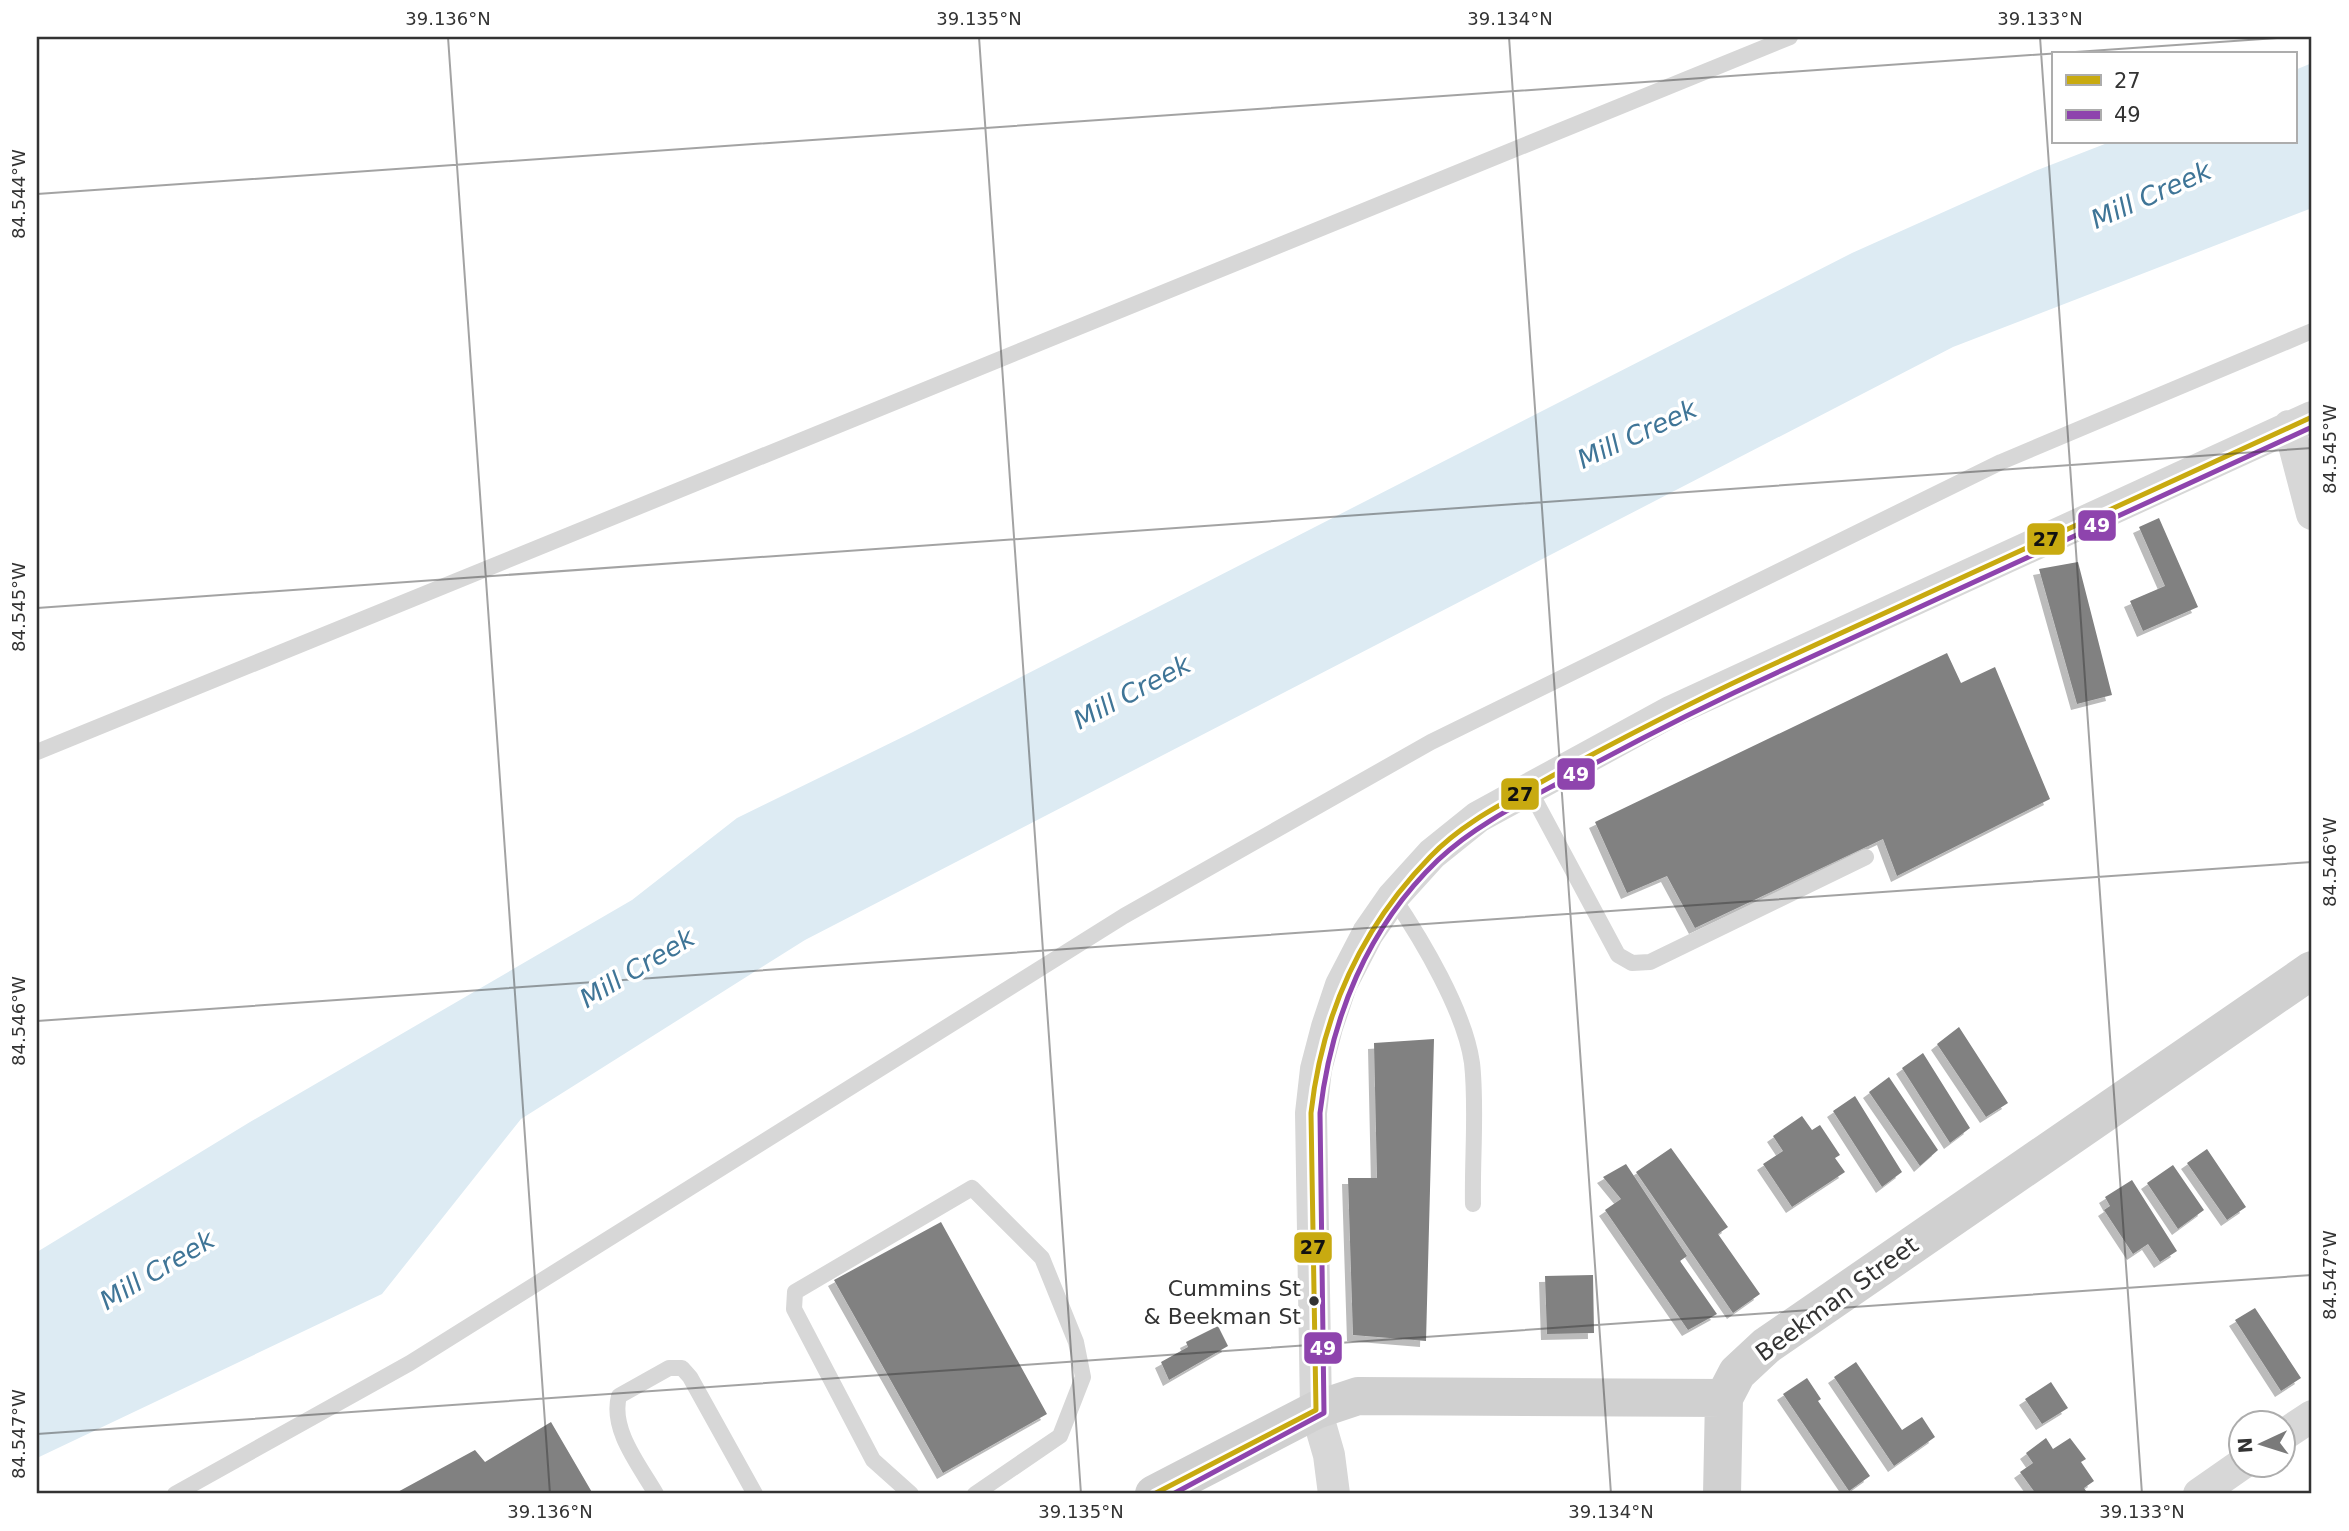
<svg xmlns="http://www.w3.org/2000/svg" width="2349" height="1531" font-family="'DejaVu Sans',sans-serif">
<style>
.water{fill:#ddebf3}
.building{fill:#818181;filter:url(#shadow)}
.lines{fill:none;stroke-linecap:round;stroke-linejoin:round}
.lane{stroke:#d7d7d7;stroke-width:16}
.street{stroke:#d7d7d7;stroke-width:32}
.secondary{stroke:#d0d0d0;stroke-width:38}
.bus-1-casing{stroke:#fff;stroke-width:10}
.bus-2-casing{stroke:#fff;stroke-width:10}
.bus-1{stroke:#c8aa10;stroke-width:5}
.bus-2{stroke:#8e44ad;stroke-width:5}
.ticks{fill:none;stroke:#333;stroke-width:2;stroke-opacity:0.45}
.bus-dot{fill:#333;stroke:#fff;stroke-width:2.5}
.labels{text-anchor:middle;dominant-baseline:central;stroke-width:7;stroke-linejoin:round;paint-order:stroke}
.bus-label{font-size:22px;fill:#333;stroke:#fff;text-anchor:end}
.street-label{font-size:24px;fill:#333;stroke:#fff}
.water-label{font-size:26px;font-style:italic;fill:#3f7597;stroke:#fff}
.line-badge{stroke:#fff;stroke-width:2.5}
.badge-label{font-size:19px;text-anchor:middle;font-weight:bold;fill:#fff}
.pale-badge-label{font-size:19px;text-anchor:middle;font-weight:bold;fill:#111}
.neatline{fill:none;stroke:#333;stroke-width:2.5}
.ticks-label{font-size:18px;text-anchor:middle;fill:#333}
</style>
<defs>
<filter id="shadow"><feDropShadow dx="-6" dy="6" stdDeviation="0" flood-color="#0004"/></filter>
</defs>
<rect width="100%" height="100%" fill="#fff"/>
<path class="water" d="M 2312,63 L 2312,208 L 1953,347 L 805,940 L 521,1119 L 382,1294 L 37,1458 L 37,1252 L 250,1122 L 632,900 L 737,818 L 913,732 L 1852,253 L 2035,171 L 2110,142 L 2295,142 L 2295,70 Z"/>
<path class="building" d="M 2159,518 L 2198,607 L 2143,631 L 2130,601 L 2165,586 L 2139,527 Z
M 2078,562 L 2112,695 L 2077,704 L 2039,569 Z
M 1947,653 L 1961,683 L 1995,667 L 2050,799 L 1897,876 L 1883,839 L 1695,928 L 1667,876 L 1627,893 L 1595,822 Z
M 1959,1027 L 2008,1103 L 1986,1117 L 1937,1044 Z
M 1434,1039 L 1426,1341 L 1353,1335 L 1348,1178 L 1377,1178 L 1374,1043 Z
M 1923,1053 L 1970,1128 L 1950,1143 L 1902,1068 Z
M 1889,1077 L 1938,1150 L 1920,1166 L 1869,1092 Z
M 1855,1096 L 1902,1172 L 1882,1187 L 1833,1111 Z
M 1802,1116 L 1812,1130 L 1820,1125 L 1840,1155 L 1835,1158 L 1845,1172 L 1792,1207 L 1763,1164 L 1783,1151 L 1773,1136 Z
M 1671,1148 L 1728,1227 L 1718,1234 L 1760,1294 L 1733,1313 L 1636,1172 Z
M 2207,1149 L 2246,1207 L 2227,1220 L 2187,1163 Z
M 1626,1164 L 1687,1256 L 1680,1261 L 1717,1314 L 1688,1330 L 1605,1210 L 1621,1199 L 1603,1177 Z
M 2173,1165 L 2204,1210 L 2178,1229 L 2147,1183 Z
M 2132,1180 L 2177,1251 L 2160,1262 L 2148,1244 L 2133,1254 L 2104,1210 L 2110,1206 L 2105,1197 Z
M 941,1222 L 1047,1414 L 943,1473 L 834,1280 Z
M 1593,1275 L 1594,1333 L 1547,1334 L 1545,1276 Z
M 2255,1308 L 2301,1378 L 2281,1391 L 2235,1320 Z
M 1218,1326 L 1228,1346 L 1169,1380 L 1161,1362 L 1188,1347 L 1186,1342 Z
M 1856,1362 L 1902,1430 L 1922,1417 L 1935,1437 L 1894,1466 L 1834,1377 Z
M 1807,1378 L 1821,1399 L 1818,1401 L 1870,1476 L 1849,1491 L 1783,1394 Z
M 2051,1382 L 2068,1408 L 2042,1424 L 2025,1399 Z
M 551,1422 L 593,1494 L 394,1494 L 475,1450 L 485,1462 Z
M 2046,1438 L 2053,1449 L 2070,1438 L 2086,1459 L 2081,1462 L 2094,1481 L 2084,1488 L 2088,1494 L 2036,1494 L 2020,1472 L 2033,1463 L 2026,1453 Z"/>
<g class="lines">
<path class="lane" d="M 37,752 L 1790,37
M 1528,787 L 1618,955 L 1632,963 L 1650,962 L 1866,857
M 1393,897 C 1422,940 1465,1012 1472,1063 C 1477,1107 1472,1159 1473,1204
M 175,1494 L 410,1363 L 1124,916 L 1431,742 L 2001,462 L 2312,331
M 656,1494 C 640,1466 610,1430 619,1396 L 669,1368 L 682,1368 L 690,1377 L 755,1494
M 911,1494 L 873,1460 L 794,1309 L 795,1292 L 972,1188 L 1042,1258 L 1076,1342 L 1083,1377 L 1060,1436 L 975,1494"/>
<path class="street" d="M 2289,426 L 2312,514
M 2282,1436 L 2312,1416
M 1334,1494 L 1329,1455 L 1316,1410 L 1311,1113 L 1316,1069 L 1327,1027 L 1341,985 L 1368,933 L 1393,897 L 1432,854 L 1478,817 L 1670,712 L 2312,417
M 2199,1494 L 2242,1464"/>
<path class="secondary" d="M 1154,1494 L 1316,1410 L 1358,1396 L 1724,1398
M 1722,1494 L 1724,1398 L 1737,1373 L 1766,1346 L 2312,970"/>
<g class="bus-1-casing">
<path id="bus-1" d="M 1154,1494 L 1316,1410 L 1311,1113 C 1322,1014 1360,929 1430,857 C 1464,821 1510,800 1552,776 C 1626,736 1699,698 1776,663 C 1954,581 2133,499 2312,417"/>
</g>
<g class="bus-2-casing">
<path id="bus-2" d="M 1173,1494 L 1324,1413 L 1320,1113 C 1331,1018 1367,928 1438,860 C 1475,825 1521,803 1566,779 C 1639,739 1712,702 1787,668 C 1962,587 2137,507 2312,427"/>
</g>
<use href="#bus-1" class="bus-1"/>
<use href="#bus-2" class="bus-2"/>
</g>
<path class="ticks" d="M 448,37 L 550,1494M 979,37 L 1081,1494M 1509,37 L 1611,1494M 2040,37 L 2142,1494M 37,194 L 2290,37M 37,608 L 2312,448M 37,1021 L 2312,862M 37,1434 L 2312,1275"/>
<circle class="bus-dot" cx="1314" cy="1301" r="6"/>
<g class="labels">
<g class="bus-label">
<text x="1301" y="1288">Cummins St<tspan x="1301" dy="28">&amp; Beekman St</tspan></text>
</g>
<g class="street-label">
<text transform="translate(1837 1299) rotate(-36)">Beekman Street</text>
</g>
<g class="water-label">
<text transform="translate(2151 195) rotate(-24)">Mill Creek</text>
<text transform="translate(1637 434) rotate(-25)">Mill Creek</text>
<text transform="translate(1132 692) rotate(-28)">Mill Creek</text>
<text transform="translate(637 968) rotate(-31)">Mill Creek</text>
<text transform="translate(157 1270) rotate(-31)">Mill Creek</text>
</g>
</g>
<g class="line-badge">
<rect x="2077" y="509" width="40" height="33" rx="7" fill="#8e44ad"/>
<rect x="2026" y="522" width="40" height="34" rx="7" fill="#c8aa10"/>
<rect x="1556" y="757" width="40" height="34" rx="7" fill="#8e44ad"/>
<rect x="1500" y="777" width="40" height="34" rx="7" fill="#c8aa10"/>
<rect x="1293" y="1231" width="40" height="33" rx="7" fill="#c8aa10"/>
<rect x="1303" y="1331" width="40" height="34" rx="7" fill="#8e44ad"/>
</g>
<g class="badge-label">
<text x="2097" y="532">49</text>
<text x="1576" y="781">49</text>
<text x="1323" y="1355">49</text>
</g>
<g class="pale-badge-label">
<text x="2046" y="546">27</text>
<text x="1520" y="801">27</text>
<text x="1313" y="1254">27</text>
</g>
<rect width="2349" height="1531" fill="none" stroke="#ffffff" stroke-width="77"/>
<rect x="2052" y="52" width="245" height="91" fill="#ffffff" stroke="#adadad" stroke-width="2"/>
<rect x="2066" y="75" width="35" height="10" fill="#c8aa10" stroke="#adadad" stroke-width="2"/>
<text x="2114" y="88" font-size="21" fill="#333333">27</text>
<rect x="2066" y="110" width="35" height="10" fill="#8e44ad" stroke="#adadad" stroke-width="2"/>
<text x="2114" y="122" font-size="21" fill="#333333">49</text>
<g transform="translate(2262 1444) rotate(266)"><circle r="33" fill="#ffffff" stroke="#adadad" stroke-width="2"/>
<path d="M0-5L12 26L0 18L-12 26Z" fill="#7a7a7a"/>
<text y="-10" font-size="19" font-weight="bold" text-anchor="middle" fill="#333333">N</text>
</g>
<rect x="38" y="38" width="2272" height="1454" class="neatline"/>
<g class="ticks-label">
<text x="448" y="25">39.136°N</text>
<text x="979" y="25">39.135°N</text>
<text x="1510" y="25">39.134°N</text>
<text x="2040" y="25">39.133°N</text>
<text transform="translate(19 194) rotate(-90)" y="6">84.544°W</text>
<text transform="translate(2330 449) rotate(-90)" y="6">84.545°W</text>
<text transform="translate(19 607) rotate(-90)" y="6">84.545°W</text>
<text transform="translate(2330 862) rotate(-90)" y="6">84.546°W</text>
<text transform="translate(19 1021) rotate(-90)" y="6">84.546°W</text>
<text transform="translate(2330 1275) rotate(-90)" y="6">84.547°W</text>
<text transform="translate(19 1434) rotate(-90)" y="6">84.547°W</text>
<text x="550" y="1518">39.136°N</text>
<text x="1081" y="1518">39.135°N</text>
<text x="1611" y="1518">39.134°N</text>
<text x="2142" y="1518">39.133°N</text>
</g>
</svg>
